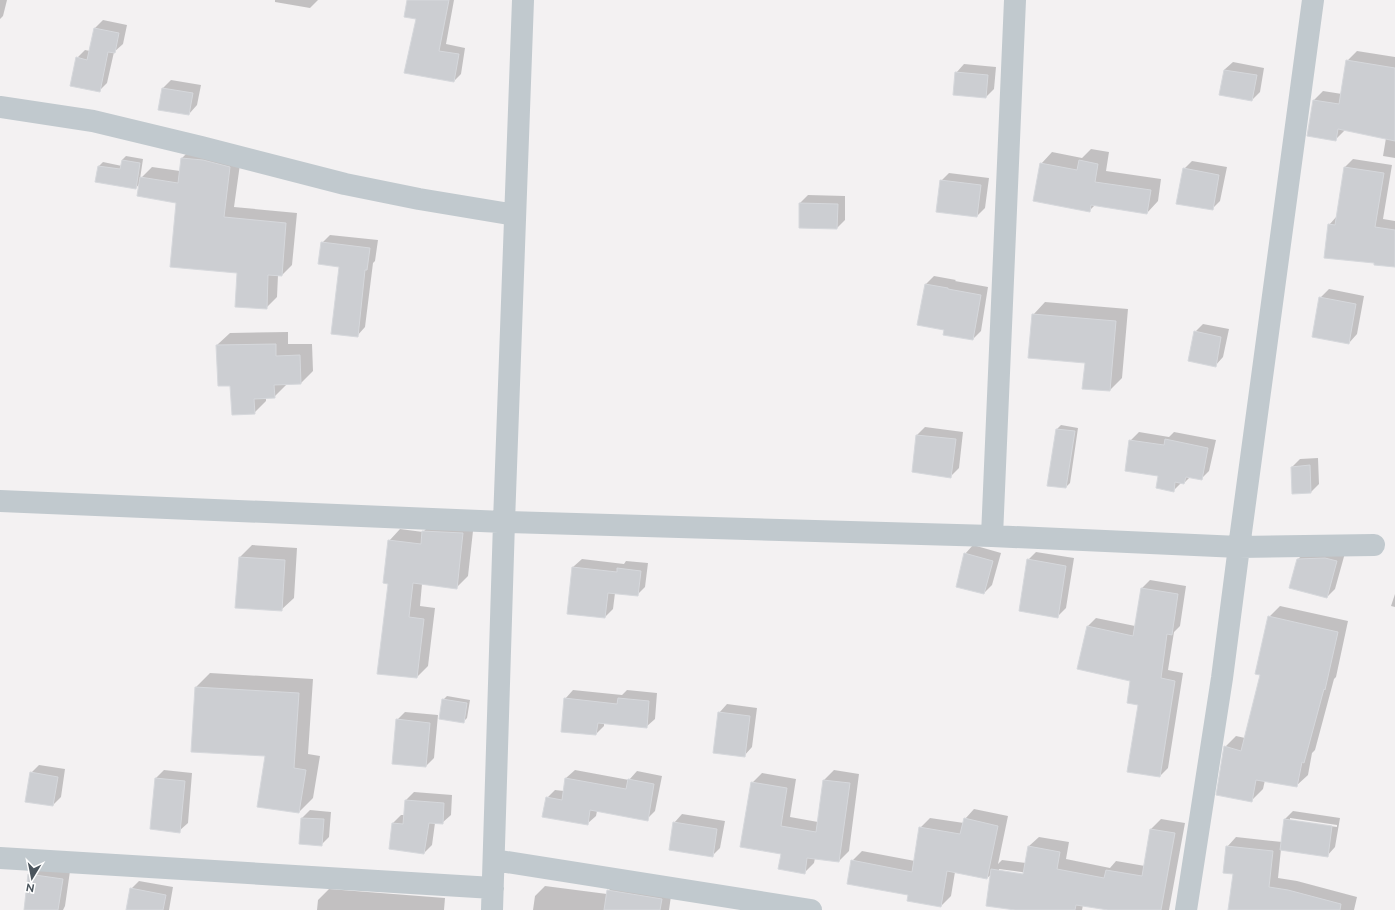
<svg xmlns="http://www.w3.org/2000/svg" width="1395" height="910" font-family="Raleway,sans-serif">
<style>
.shadow{fill:#0003;fill-rule:evenodd}
.building{fill:#ccced2;stroke:#d6d8dc}
.lines{fill:none;stroke-linecap:round;stroke-linejoin:round}
.minor{stroke:#c1c9ce;stroke-width:22}
</style>
<rect width="100%" height="100%" fill="#f3f1f2"/>
<path class="shadow" d="M 0,0 L 7,0 L 3,16 L 0,19 Z
M 275,0 L 318,0 L 310,8 L 275,2 Z
M 408,0 L 454,0 L 446,44 L 465,48 L 461,74 L 454,81 Z
M 103,20 L 127,25 L 123,44 L 114,52 L 107,83 L 99,91 L 77,58 L 85,50 L 90,51 L 95,28 Z
M 1357,51 L 1395,57 L 1395,158 L 1383,156 L 1386,138 L 1345,130 L 1335,140 L 1314,100 L 1323,91 L 1342,94 L 1347,61 Z
M 1233,62 L 1264,68 L 1260,92 L 1252,100 L 1224,70 Z
M 964,64 L 996,67 L 994,89 L 986,97 L 956,73 Z
M 171,80 L 201,85 L 197,105 L 189,114 L 163,88 Z
M 193,147 L 241,157 L 234,207 L 297,213 L 292,265 L 282,275 L 278,275 L 277,297 L 266,308 L 238,272 L 177,202 L 140,183 L 136,188 L 97,181 L 99,166 L 103,162 L 122,166 L 122,160 L 126,156 L 143,159 L 140,179 L 152,167 L 180,171 L 182,158 Z
M 1091,149 L 1109,152 L 1106,171 L 1161,179 L 1158,201 L 1147,213 L 1095,205 L 1089,211 L 1041,164 L 1052,152 L 1082,158 Z
M 1353,159 L 1392,165 L 1383,219 L 1395,221 L 1395,266 L 1329,225 L 1337,216 L 1345,167 Z
M 1192,161 L 1227,167 L 1220,201 L 1212,209 L 1184,169 Z
M 949,173 L 989,178 L 985,208 L 977,216 L 941,181 Z
M 808,195 L 845,196 L 845,220 L 837,228 L 800,203 Z
M 330,235 L 378,240 L 375,261 L 373,263 L 365,327 L 357,336 L 340,266 L 322,243 Z
M 934,276 L 956,280 L 955,281 L 988,287 L 981,331 L 973,339 L 945,329 L 918,324 L 926,284 Z
M 1329,289 L 1364,296 L 1357,334 L 1349,343 L 1320,298 Z
M 1045,302 L 1128,309 L 1122,378 L 1110,390 L 1086,362 L 1033,315 Z
M 1203,324 L 1229,329 L 1223,357 L 1215,366 L 1195,332 Z
M 288,332 L 288,344 L 312,344 L 313,371 L 301,383 L 287,384 L 274,397 L 266,397 L 266,401 L 254,413 L 231,385 L 217,345 L 230,333 Z
M 1061,425 L 1078,428 L 1070,483 L 1066,487 L 1049,485 L 1057,429 Z
M 925,427 L 963,432 L 959,468 L 951,476 L 917,435 Z
M 1139,432 L 1169,437 L 1174,432 L 1216,440 L 1209,471 L 1201,479 L 1190,477 L 1184,483 L 1182,482 L 1173,491 L 1130,441 Z
M 1318,458 L 1319,484 L 1311,492 L 1292,467 L 1300,459 Z
M 435,520 L 474,522 L 468,576 L 456,588 L 422,584 L 420,606 L 435,608 L 428,666 L 417,677 L 389,583 L 389,541 L 400,529 L 423,532 Z
M 252,545 L 297,548 L 294,598 L 281,610 L 236,607 L 240,557 Z
M 973,545 L 1001,553 L 992,585 L 984,593 L 965,554 Z
M 1307,551 L 1345,553 L 1335,589 L 1327,597 L 1298,559 Z
M 1036,552 L 1074,558 L 1066,608 L 1058,616 L 1028,560 Z
M 582,559 L 624,564 L 626,561 L 648,563 L 645,587 L 637,595 L 615,593 L 613,609 L 605,617 L 573,567 Z
M 1150,580 L 1186,586 L 1180,626 L 1174,632 L 1168,670 L 1183,673 L 1168,768 L 1160,776 L 1132,680 L 1079,669 L 1088,626 L 1096,618 L 1135,626 L 1141,589 Z
M 1395,594 L 1395,607 L 1391,606 Z
M 1280,606 L 1348,621 L 1336,677 L 1334,679 L 1315,750 L 1312,753 L 1308,775 L 1296,786 L 1265,780 L 1263,789 L 1252,800 L 1225,747 L 1236,736 L 1245,738 L 1262,674 L 1269,617 Z
M 210,673 L 313,679 L 308,754 L 320,756 L 313,798 L 299,812 L 266,755 L 196,687 Z
M 573,690 L 622,695 L 627,690 L 657,693 L 655,719 L 646,727 L 604,723 L 604,726 L 596,734 L 565,699 Z
M 447,696 L 470,700 L 467,718 L 463,722 L 443,700 Z
M 727,704 L 757,708 L 752,747 L 744,756 L 719,713 Z
M 405,712 L 438,715 L 434,758 L 426,766 L 397,720 Z
M 39,765 L 65,769 L 61,797 L 53,805 L 31,773 Z
M 164,770 L 192,773 L 188,823 L 179,831 L 156,778 Z
M 575,770 L 629,780 L 637,771 L 662,776 L 655,811 L 647,819 L 597,811 L 596,816 L 587,824 L 547,798 L 555,790 L 564,791 L 566,778 Z
M 834,770 L 859,774 L 849,851 L 839,861 L 815,858 L 814,863 L 804,873 L 782,853 L 752,783 L 762,773 L 796,779 L 790,817 L 818,822 L 824,780 Z
M 414,792 L 452,795 L 451,815 L 442,823 L 435,823 L 432,845 L 424,853 L 393,823 L 401,815 L 404,815 L 406,800 Z
M 974,809 L 1008,816 L 998,864 L 1002,860 L 1026,863 L 1029,846 L 1039,837 L 1069,842 L 1066,859 L 1110,868 L 1116,861 L 1145,866 L 1151,829 L 1161,819 L 1185,823 L 1169,910 L 1114,910 L 1083,905 L 1082,910 L 1017,910 L 992,874 L 987,878 L 955,872 L 951,896 L 941,906 L 909,895 L 852,861 L 862,851 L 915,861 L 920,828 L 930,818 L 964,823 L 965,819 ZM 999,869 L 1028,873 L 1027,875 L 999,871 Z
M 310,810 L 331,812 L 329,837 L 321,845 L 302,818 Z
M 1293,811 L 1340,818 L 1335,847 L 1327,856 L 1281,849 L 1278,878 L 1297,881 L 1357,897 L 1354,910 L 1229,910 L 1234,873 L 1227,847 L 1236,837 L 1282,842 L 1285,819 ZM 1290,818 L 1337,825 L 1337,827 L 1290,820 Z
M 682,814 L 725,821 L 720,848 L 712,856 L 674,823 Z
M 37,867 L 70,871 L 65,906 L 63,910 L 24,910 L 29,875 Z
M 139,881 L 173,887 L 169,910 L 127,910 L 131,889 Z
M 618,881 L 672,889 L 669,910 L 533,910 L 535,896 L 545,886 L 607,894 L 608,891 Z
M 329,889 L 445,898 L 444,910 L 317,910 L 318,900 Z"/>
<path class="building" d="M 407,0 L 449,0 L 439,51 L 459,54 L 454,82 L 404,73 L 416,19 L 404,17 Z
M 94,28 L 119,33 L 115,53 L 108,52 L 100,92 L 70,86 L 76,57 L 87,60 Z
M 1346,60 L 1395,68 L 1395,141 L 1338,129 L 1336,141 L 1307,136 L 1313,100 L 1339,104 Z
M 1224,70 L 1257,75 L 1252,101 L 1219,95 Z
M 955,72 L 988,75 L 986,98 L 953,95 Z
M 162,88 L 193,93 L 189,115 L 158,110 Z
M 181,158 L 203,160 L 230,167 L 224,217 L 286,223 L 282,276 L 268,275 L 267,309 L 235,307 L 237,273 L 170,267 L 176,203 L 137,196 L 140,177 L 178,183 Z
M 122,160 L 140,163 L 136,189 L 95,182 L 98,166 L 120,169 Z
M 1079,160 L 1098,164 L 1095,182 L 1151,190 L 1147,214 L 1091,205 L 1090,212 L 1033,201 L 1040,163 L 1077,170 Z
M 1344,167 L 1384,173 L 1375,227 L 1395,230 L 1395,267 L 1374,265 L 1374,263 L 1324,258 L 1328,224 L 1335,225 Z
M 1183,168 L 1219,175 L 1213,210 L 1176,204 Z
M 940,180 L 981,185 L 977,217 L 936,212 Z
M 799,203 L 838,204 L 837,229 L 799,228 Z
M 321,242 L 370,248 L 367,270 L 365,270 L 358,337 L 331,334 L 339,267 L 318,264 Z
M 925,284 L 948,288 L 948,289 L 981,295 L 973,340 L 943,335 L 944,330 L 917,325 Z
M 1319,297 L 1356,304 L 1349,344 L 1312,337 Z
M 1032,314 L 1116,321 L 1110,391 L 1082,389 L 1085,363 L 1028,358 Z
M 1194,331 L 1221,337 L 1216,367 L 1188,361 Z
M 276,344 L 276,356 L 300,355 L 301,384 L 274,385 L 275,398 L 254,399 L 255,414 L 232,415 L 230,386 L 218,386 L 216,345 Z
M 1056,429 L 1075,431 L 1066,488 L 1047,486 Z
M 916,435 L 956,439 L 951,478 L 912,472 Z
M 1165,439 L 1208,448 L 1202,480 L 1186,477 L 1184,484 L 1175,482 L 1174,492 L 1156,488 L 1158,476 L 1125,471 L 1129,440 L 1164,445 Z
M 1310,465 L 1311,493 L 1292,494 L 1291,467 Z
M 422,531 L 463,533 L 457,589 L 413,583 L 409,617 L 424,619 L 417,678 L 377,674 L 388,584 L 383,583 L 388,540 L 421,544 Z
M 964,553 L 993,561 L 984,594 L 956,587 Z
M 239,557 L 285,560 L 282,611 L 235,608 Z
M 1325,558 L 1337,561 L 1327,598 L 1289,588 L 1297,559 Z
M 1027,559 L 1066,566 L 1058,618 L 1019,611 Z
M 572,567 L 617,572 L 617,568 L 641,571 L 638,596 L 608,593 L 605,618 L 567,614 Z
M 1141,588 L 1178,594 L 1172,635 L 1167,634 L 1161,678 L 1175,681 L 1160,777 L 1127,772 L 1138,705 L 1127,703 L 1130,681 L 1077,669 L 1087,626 L 1133,636 Z
M 1268,616 L 1338,632 L 1325,690 L 1324,689 L 1304,763 L 1302,762 L 1297,787 L 1256,780 L 1252,802 L 1216,795 L 1224,746 L 1241,751 L 1260,675 L 1255,674 Z
M 195,687 L 299,693 L 294,768 L 306,770 L 299,813 L 257,807 L 265,756 L 191,752 Z
M 564,698 L 617,704 L 618,698 L 649,701 L 647,728 L 598,723 L 596,735 L 561,732 Z
M 442,699 L 467,703 L 464,723 L 439,719 Z
M 718,712 L 750,716 L 745,757 L 713,753 Z
M 396,719 L 430,723 L 426,767 L 392,764 Z
M 30,772 L 58,777 L 53,806 L 25,802 Z
M 155,778 L 185,781 L 180,833 L 150,829 Z
M 565,778 L 626,789 L 628,779 L 654,784 L 648,821 L 590,810 L 588,825 L 542,817 L 546,797 L 562,800 Z
M 823,780 L 850,783 L 839,862 L 807,858 L 805,874 L 778,869 L 781,854 L 740,847 L 751,782 L 787,788 L 781,826 L 816,832 Z
M 405,800 L 444,803 L 443,824 L 429,823 L 424,854 L 389,849 L 392,823 L 403,824 Z
M 301,818 L 324,819 L 322,846 L 299,844 Z
M 964,818 L 998,826 L 987,879 L 947,871 L 941,907 L 907,901 L 908,895 L 847,884 L 851,860 L 912,872 L 919,827 L 960,834 Z
M 1284,819 L 1332,826 L 1328,857 L 1280,850 Z
M 673,822 L 717,829 L 713,857 L 669,850 Z
M 1150,829 L 1175,833 L 1161,910 L 1108,910 L 1076,905 L 1075,910 L 1015,910 L 986,906 L 991,869 L 1023,874 L 1028,846 L 1060,852 L 1057,869 L 1104,878 L 1106,870 L 1142,876 Z
M 1226,846 L 1273,851 L 1269,887 L 1288,890 L 1341,904 L 1340,910 L 1228,910 L 1233,874 L 1223,873 Z
M 28,874 L 63,879 L 58,910 L 24,910 Z
M 130,888 L 166,895 L 163,910 L 126,910 Z
M 607,890 L 662,899 L 660,910 L 604,910 Z"/>
<g class="lines">
<path class="minor" d="M 0,107 L 93,121 L 201,147 L 345,184 L 419,199 L 515,215
M 0,501 L 504,522 L 992,536 L 1239,547 L 1374,545
M 992,536 L 1015,0
M 0,858 L 493,888
M 494,860 L 811,910
M 492,910 L 504,522 L 523,0
M 1186,910 L 1222,678 L 1239,547 L 1313,0"/>
</g>
<g transform="translate(32 878) rotate(190)" stroke="#ffffff" stroke-width="3" paint-order="stroke">
<path d="M0-3L7 15L0 10L-7 15Z" fill="#4b555d"/>
<text y="-6" font-size="11" font-weight="bold" text-anchor="middle" fill="#4b555d">N</text>
</g>
</svg>
